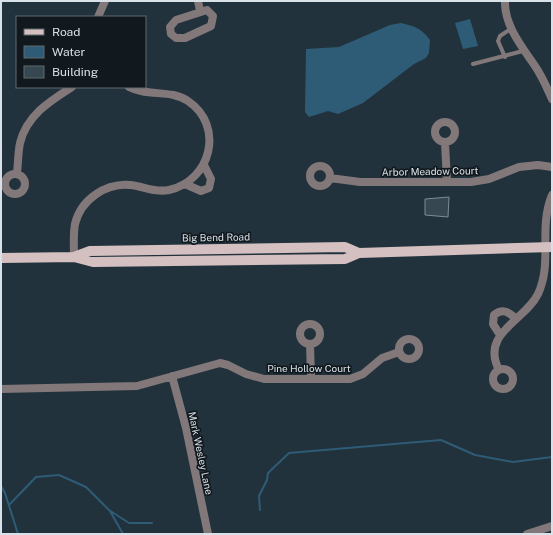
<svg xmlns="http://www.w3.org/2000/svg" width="553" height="535" font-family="'Public Sans',sans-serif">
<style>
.water{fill:#2e5c76}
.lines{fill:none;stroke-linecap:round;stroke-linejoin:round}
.stream{stroke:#2e5c76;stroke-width:2}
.building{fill:#364752;stroke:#7a8d99}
.lane{stroke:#827879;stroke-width:4}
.street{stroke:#827879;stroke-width:8}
.primary{stroke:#d4c0c1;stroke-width:10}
.labels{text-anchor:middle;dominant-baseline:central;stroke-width:3.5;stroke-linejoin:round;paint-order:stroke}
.street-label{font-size:10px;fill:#d7e1e7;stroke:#12191e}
</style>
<rect width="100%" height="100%" fill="#22323c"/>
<path class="water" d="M 470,19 L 478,46 L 463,49 L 455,23 Z
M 401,23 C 415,26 422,29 430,40 L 429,53 L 426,58 L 414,64 L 363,103 L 338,114 L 328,111 L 309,117 L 305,112 L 306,49 L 339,47 L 390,25 Z"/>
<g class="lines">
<path class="stream" d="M 1,486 L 5,493 L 18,534
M 9,505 L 36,477 L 59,475 L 86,487 L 109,510 L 129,523 L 152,523
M 260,510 L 259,496 L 267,480 L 268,473 L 289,453 L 441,440 L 475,455 L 513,462 L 552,457
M 110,511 L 123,534"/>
</g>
<path class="building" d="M 449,197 L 448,217 L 425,215 L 425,199 Z"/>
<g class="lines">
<path class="lane" d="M 505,57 L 498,41 L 500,36 L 512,28
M 473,64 L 523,51"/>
<path class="street" d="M 198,1 L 200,11
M 505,1 C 504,25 522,47 535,66 C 542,76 547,88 552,99
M 207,10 L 213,16 L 211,26 L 185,38 L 176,38 L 171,34 L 170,27 L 176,20 Z
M 98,17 L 105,1
M435 132a10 10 0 1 1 20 0a10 10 0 1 1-20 0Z
M 445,143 L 447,182
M310 176a10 10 0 1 1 20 0a10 10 0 1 1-20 0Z
M 17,174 C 18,164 18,153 20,143 C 27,115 50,101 72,87
M5 184a10 10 0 1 1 20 0a10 10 0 1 1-20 0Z
M 330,178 L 360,182 L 471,182 L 489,179 L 519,167 L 538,165 L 552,167
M 185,184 L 201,191 L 209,188 L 211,179 L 204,165
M 74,257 C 74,246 73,235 75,224 C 81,199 106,183 130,185 C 143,186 155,193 169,190 C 211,181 225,126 188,101 C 171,89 148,97 129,87
M300 334a10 10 0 1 1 20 0a10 10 0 1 1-20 0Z
M 500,335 L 493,324 L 494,315 C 503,308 509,312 516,319
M399 349a10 10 0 1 1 20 0a10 10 0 1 1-20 0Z
M 310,344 L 311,378
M493 379a10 10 0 1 1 20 0a10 10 0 1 1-20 0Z
M 499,370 C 480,333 525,321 538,294 C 553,262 538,229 552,195
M 172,376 L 186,428 L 208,534
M 1,389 L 137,386 L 220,363 L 228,365 L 246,374 L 264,379 L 350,379 L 363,374 L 382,358 L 399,352
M 527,534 L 552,526"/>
<path class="primary" d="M 74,257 L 90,251 L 345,247 L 359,253
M 1,258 L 74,257 L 93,262 L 345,259 L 359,253 L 552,247"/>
</g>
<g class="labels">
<g class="street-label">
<text transform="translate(430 171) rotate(-1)">Arbor Meadow Court</text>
<text transform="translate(216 237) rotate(-1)">Big Bend Road</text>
<text x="309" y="368">Pine Hollow Court</text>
<text transform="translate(201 453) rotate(78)">Mark Wesley Lane</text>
</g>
</g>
<rect width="553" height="535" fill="none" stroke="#d7e1e7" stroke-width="4"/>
<rect x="16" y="16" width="130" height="72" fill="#12191e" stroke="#61696e"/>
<rect x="24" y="29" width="20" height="6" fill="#d4c0c1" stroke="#61696e"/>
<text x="52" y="36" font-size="12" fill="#d7e1e7">Road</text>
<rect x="24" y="46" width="20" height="12" fill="#2e5c76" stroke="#61696e"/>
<text x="52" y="56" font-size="12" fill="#d7e1e7">Water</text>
<rect x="24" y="66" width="20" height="12" fill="#364752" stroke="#61696e"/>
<text x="52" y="76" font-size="12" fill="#d7e1e7">Building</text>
</svg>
